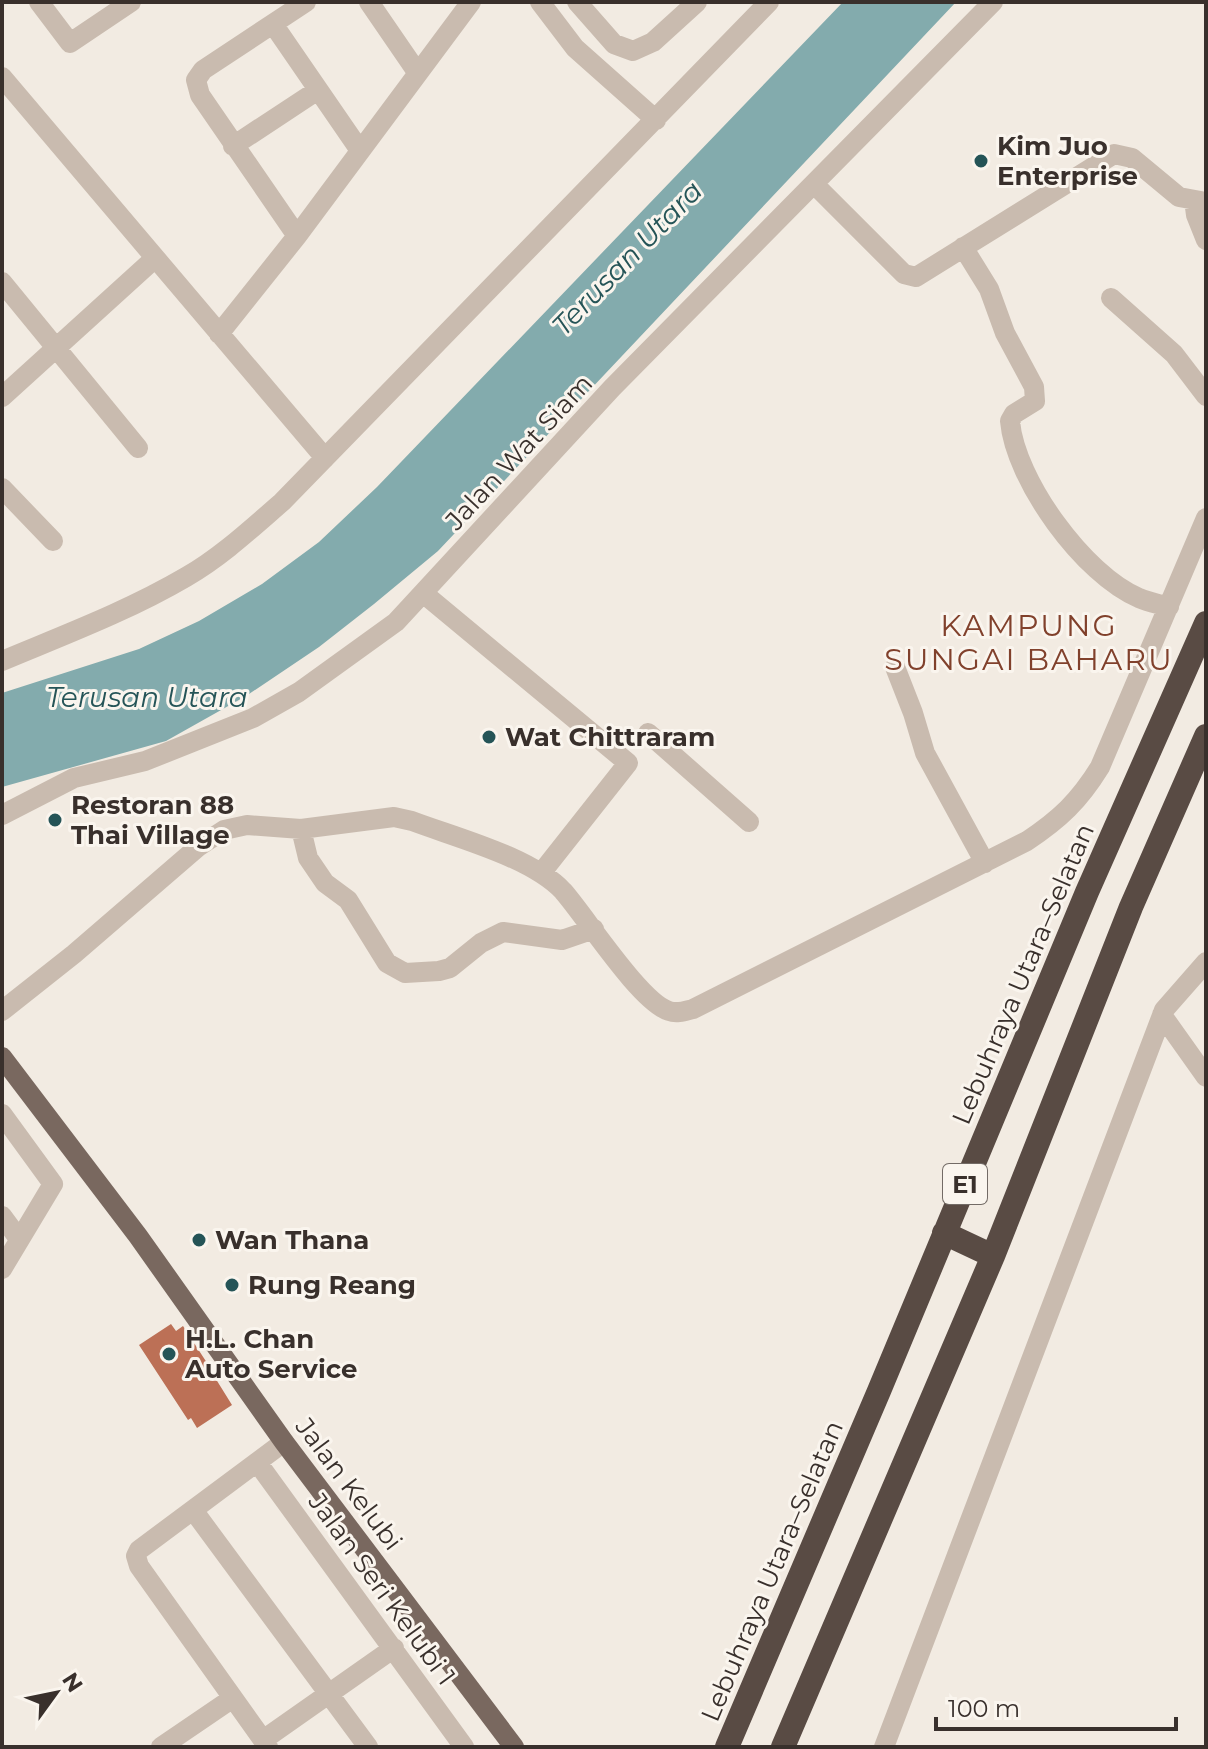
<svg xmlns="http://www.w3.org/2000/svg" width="1208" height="1749" font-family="Montserrat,sans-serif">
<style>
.water{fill:#83abad}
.building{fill:#bc7056}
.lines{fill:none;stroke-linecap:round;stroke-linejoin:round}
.minor{stroke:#c9bbaf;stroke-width:20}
.major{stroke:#79685f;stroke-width:20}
.highway{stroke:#594b44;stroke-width:24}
.poi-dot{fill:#255457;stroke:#faf5ee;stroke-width:3}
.labels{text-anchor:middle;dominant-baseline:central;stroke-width:6;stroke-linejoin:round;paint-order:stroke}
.shield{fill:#faf5ee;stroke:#736b66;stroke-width:2}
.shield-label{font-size:24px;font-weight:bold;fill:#39302c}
.poi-label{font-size:26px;font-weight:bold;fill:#39302c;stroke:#faf5ee;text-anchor:start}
.street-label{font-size:26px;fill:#39302c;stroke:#faf5ee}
.water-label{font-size:28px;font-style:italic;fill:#255457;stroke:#faf5ee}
.quarter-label{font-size:30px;letter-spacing:2px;fill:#81412c;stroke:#faf5ee}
</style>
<rect width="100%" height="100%" fill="#f2ebe2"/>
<path class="water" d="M 843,2 L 956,2 L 438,551 L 374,604 L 319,647 L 246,696 L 166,741 L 2,787 L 2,693 L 139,649 L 199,621 L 262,584 L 319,542 L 377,487 Z"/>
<path class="building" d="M 171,1324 L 176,1331 L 183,1326 L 209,1366 L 201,1371 L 207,1381 L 214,1376 L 232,1405 L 197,1428 L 191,1418 L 188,1420 L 139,1345 Z"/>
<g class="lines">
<path class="minor" d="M 39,2 L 70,43 L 131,2
M 369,2 L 417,72
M 540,2 L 575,48 L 656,120
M 577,2 L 614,44 L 633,51 L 653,42 L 697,2
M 273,24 L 359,149
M 2,77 L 325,458
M 233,146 L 318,90
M 814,184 L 904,274 L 916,277 L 1114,154 L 1132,158 L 1179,197 L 1206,202
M 1194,200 L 1196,215 L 1206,240
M 297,236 L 200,95 L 196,80 L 203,70 L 306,2
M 963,247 L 989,289 L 1005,333 L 1034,387 L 1035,401 L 1014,414 L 1010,421 C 1015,480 1084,575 1139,598 C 1148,602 1159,604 1169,607
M 2,282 L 138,448
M 1111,298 L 1174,354 L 1206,396
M 219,334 L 297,236 L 471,2
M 2,397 L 154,259
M 2,488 L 53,541
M 423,593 L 628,763 L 542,872
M 2,661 C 64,635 128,611 186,577 C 221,557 252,528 282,502 L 769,2
M 895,667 L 913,713 L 925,753 L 985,863
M 648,733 L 749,822
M 2,815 L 74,778 L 145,761 L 253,718 L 299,692 L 396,622 L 612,388 L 993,2
M 301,829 L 308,858 L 325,883 L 348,900 L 387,963 L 405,973 L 439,971 L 450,968 L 481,943 L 503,932 L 562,940 L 594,929
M 2,1011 L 74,954 L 198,847 L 224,830 L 247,825 L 301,829 L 394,817 L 412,821 C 457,838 531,857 563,891 C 586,917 640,1002 669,1011 C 677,1014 685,1011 693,1009 L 1027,841 C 1060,819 1079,801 1100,767 L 1206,518
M 1162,1015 L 1206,1077
M 2,1114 L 53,1184 L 2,1269
M 2,1216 L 19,1239
M 257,1462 L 464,1747
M 193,1510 L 368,1747
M 263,1740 L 394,1648
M 161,1747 L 233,1698
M 268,1747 L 139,1566 L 136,1556 L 139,1550 L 284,1442
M 884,1747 L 1164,1010 L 1206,962"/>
<path class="major" d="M 2,1057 L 138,1236 L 284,1442 L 514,1747"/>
<path class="highway" d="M 944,1233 L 993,1256
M 727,1747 L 879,1391 L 1087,892 L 1206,623
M 783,1747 L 993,1256 L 1131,907 L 1206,736"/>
</g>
<g class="poi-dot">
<circle cx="981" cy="161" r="8"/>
<circle cx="489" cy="737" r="8"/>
<circle cx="55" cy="820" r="8"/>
<circle cx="199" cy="1240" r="8"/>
<circle cx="232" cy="1285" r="8"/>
<circle cx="169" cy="1354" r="8"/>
</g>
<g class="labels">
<rect class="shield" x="943" y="1164" width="44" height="40" rx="6"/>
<g class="shield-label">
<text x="965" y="1184">E1</text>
</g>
<g class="poi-label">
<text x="997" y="146">Kim Juo<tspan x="997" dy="30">Enterprise</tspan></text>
<text x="505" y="737">Wat Chittraram</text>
<text x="71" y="805">Restoran 88<tspan x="71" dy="30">Thai Village</tspan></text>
<text x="215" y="1240">Wan Thana</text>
<text x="248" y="1285">Rung Reang</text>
<text x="185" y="1339">H.L. Chan<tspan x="185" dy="30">Auto Service</tspan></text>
</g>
<g class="street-label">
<text transform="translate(519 452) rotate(-47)">Jalan Wat Siam</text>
<text transform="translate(1023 974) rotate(-67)">Lebuhraya Utara–Selatan</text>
<text transform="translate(349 1484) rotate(53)">Jalan Kelubi</text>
<text transform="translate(772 1571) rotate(-67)">Lebuhraya Utara–Selatan</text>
<text transform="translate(382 1589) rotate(54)">Jalan Seri Kelubi 1</text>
</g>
<g class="water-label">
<text transform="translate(627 258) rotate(-46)">Terusan Utara</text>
<text x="147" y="697">Terusan Utara</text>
</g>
<g class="quarter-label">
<text x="1029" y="625">KAMPUNG<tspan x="1029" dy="34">SUNGAI BAHARU</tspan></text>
</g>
</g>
<rect width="1208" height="1749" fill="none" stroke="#39302c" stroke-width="8"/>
<g transform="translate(56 1693) rotate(57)" stroke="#faf5ee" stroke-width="6" paint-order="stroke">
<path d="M0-6L14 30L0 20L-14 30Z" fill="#39302c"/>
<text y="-12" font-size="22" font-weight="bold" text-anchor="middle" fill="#39302c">N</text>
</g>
<path d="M936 1717v12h240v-12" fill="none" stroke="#39302c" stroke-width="4"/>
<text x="948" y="1717" font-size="24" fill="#39302c" stroke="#faf5ee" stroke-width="6" paint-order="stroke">100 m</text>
</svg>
